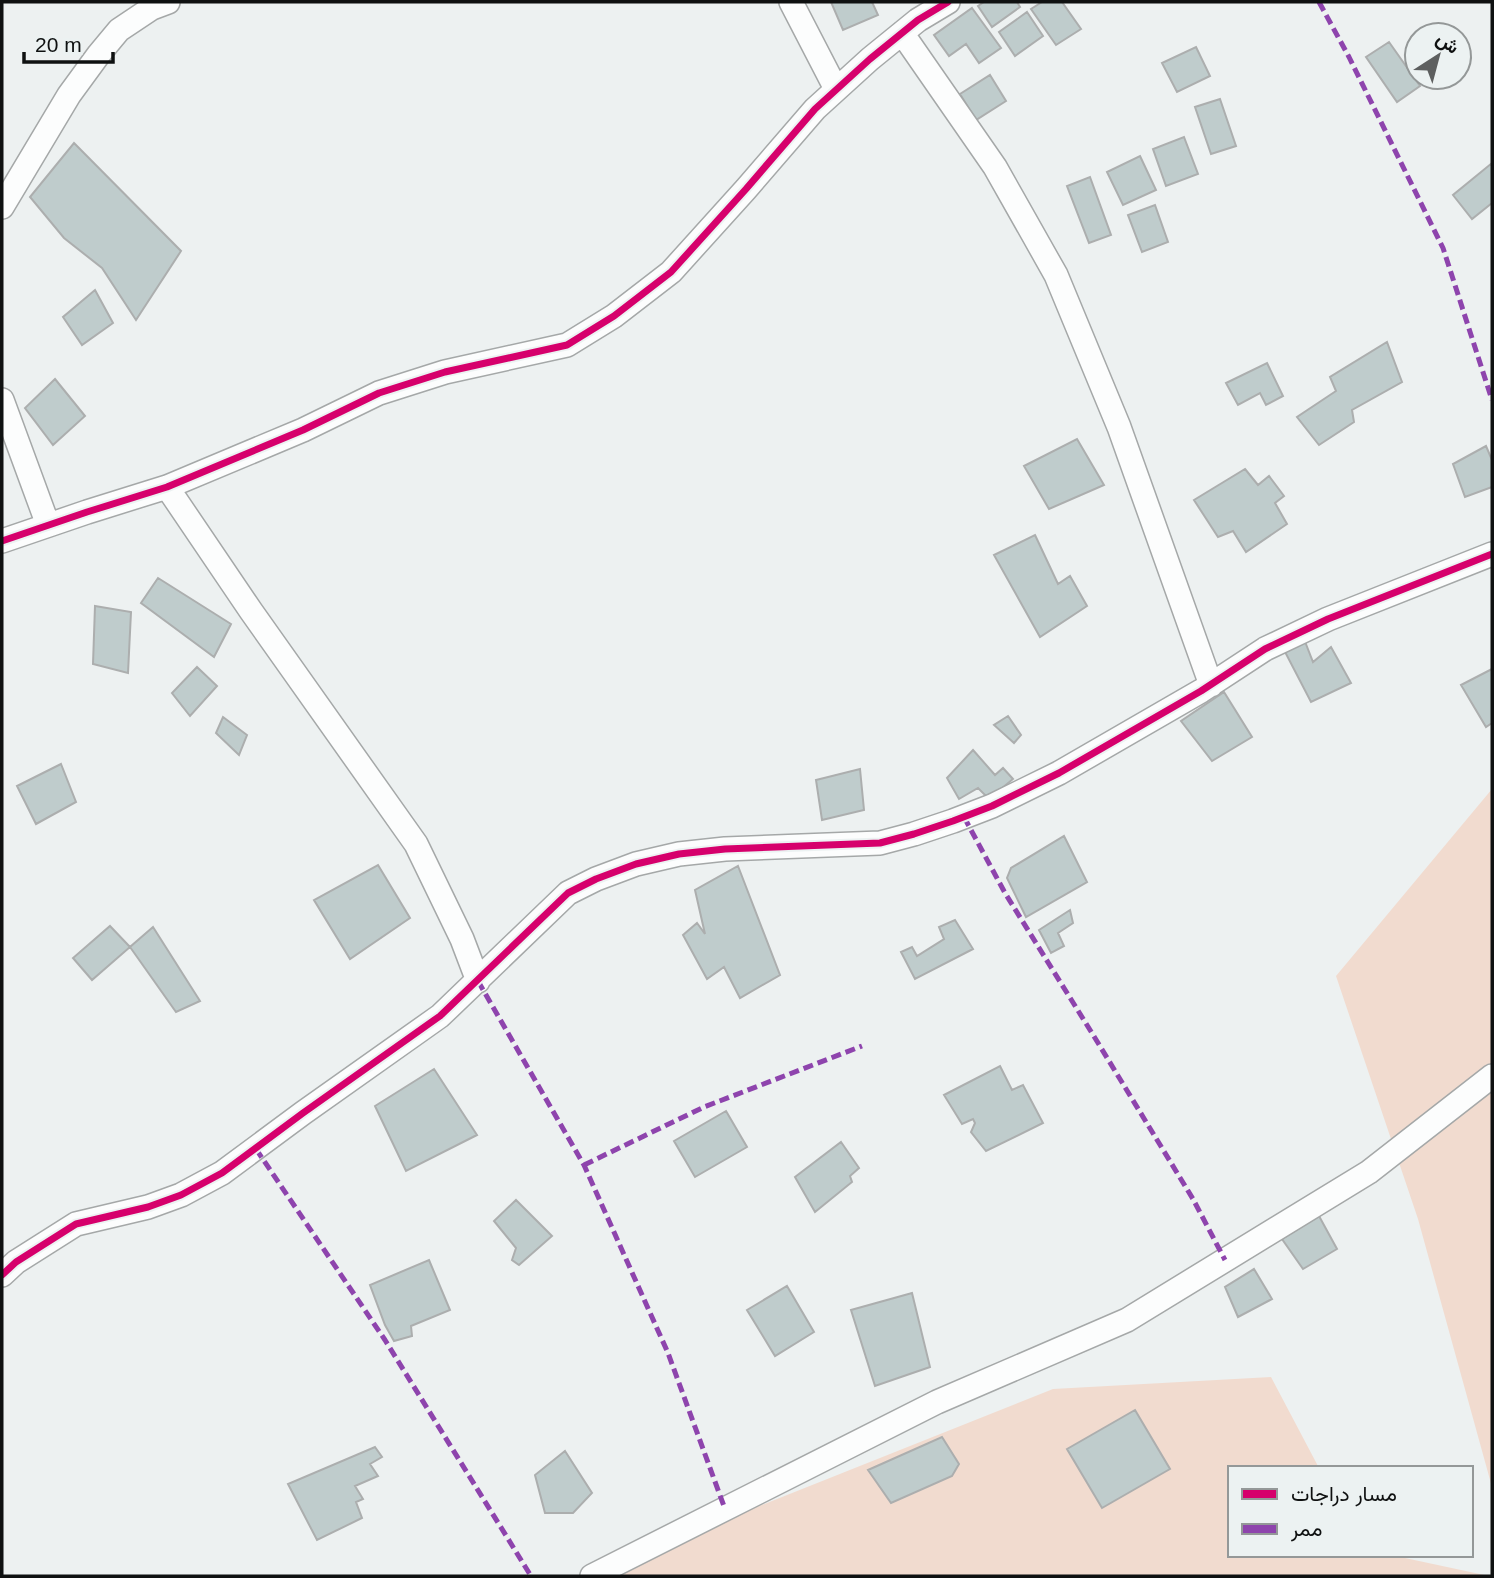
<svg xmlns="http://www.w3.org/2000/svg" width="1494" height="1578" font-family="Arial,Vazirmatn,sans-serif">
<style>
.green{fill:#f1dbcf}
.building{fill:#bfcccc;stroke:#acaeae;stroke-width:2}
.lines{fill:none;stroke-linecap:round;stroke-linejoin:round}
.street-casing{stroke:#a5a8a8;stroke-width:26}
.street{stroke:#fcfdfd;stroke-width:23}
.quiet{stroke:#8e44ad;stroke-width:5;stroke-dasharray:10 5;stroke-linecap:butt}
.cycleway-casing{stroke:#ecf2f2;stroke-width:11}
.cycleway{stroke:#d6006c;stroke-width:7}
</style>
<rect width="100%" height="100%" fill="#edf1f1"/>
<path class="green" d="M 1492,789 L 1492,1487 L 1418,1219 L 1336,976 Z
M 1271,1377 L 1319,1468 L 1230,1468 L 1230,1555 L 1391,1555 L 1489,1576 L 600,1576 L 606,1567 L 1053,1389 Z"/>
<path class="building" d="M 831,2 L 872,2 L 878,15 L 843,30 Z
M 984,2 L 1017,2 L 1020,7 L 992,27 L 978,6 Z
M 1042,2 L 1062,2 L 1081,29 L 1056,45 L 1031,9 Z
M 972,8 L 1001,48 L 979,63 L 966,44 L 949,56 L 934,35 Z
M 1027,12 L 1043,36 L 1015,56 L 999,32 Z
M 1389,42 L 1420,86 L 1397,102 L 1366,57 Z
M 1196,47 L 1210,76 L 1177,92 L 1162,63 Z
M 990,75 L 1006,101 L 976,120 L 960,94 Z
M 1220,99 L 1236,146 L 1211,154 L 1195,107 Z
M 1184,137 L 1198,174 L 1166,186 L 1153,149 Z
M 74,143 L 181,251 L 136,320 L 102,268 L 64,238 L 30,197 Z
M 1140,156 L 1156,190 L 1123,205 L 1107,172 Z
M 1492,163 L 1492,203 L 1472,219 L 1453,195 Z
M 1090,177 L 1111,235 L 1089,243 L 1067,186 Z
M 1155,205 L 1168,242 L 1142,252 L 1128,215 Z
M 95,290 L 113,323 L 82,345 L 63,317 Z
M 1387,342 L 1402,382 L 1352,410 L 1354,422 L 1319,445 L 1297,417 L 1336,391 L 1330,377 Z
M 1267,363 L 1283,396 L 1266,405 L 1260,393 L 1238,405 L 1226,383 Z
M 55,379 L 85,416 L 53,445 L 25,408 Z
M 1077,439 L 1104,485 L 1049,509 L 1024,466 Z
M 1486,446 L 1492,460 L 1492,487 L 1465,497 L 1453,464 Z
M 1245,469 L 1258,485 L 1269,476 L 1284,496 L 1275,503 L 1287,524 L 1246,552 L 1233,531 L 1218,537 L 1194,500 Z
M 1035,535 L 1058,584 L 1070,576 L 1087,606 L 1040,637 L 994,555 Z
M 158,578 L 231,624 L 214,657 L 141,603 Z
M 95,606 L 131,612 L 128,673 L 93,664 Z
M 1304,639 L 1313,662 L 1331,647 L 1351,683 L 1311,702 L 1283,648 Z
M 197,667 L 217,686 L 190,716 L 172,693 Z
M 1492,669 L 1492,723 L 1486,727 L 1461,685 Z
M 1224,692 L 1252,737 L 1212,761 L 1181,721 Z
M 1008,716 L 1021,735 L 1014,743 L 994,725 Z
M 223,717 L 247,735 L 239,755 L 216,733 Z
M 973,750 L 995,775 L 1003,768 L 1013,779 L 989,799 L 978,788 L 959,799 L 947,778 Z
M 61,764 L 76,802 L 36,824 L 17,786 Z
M 860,769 L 864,810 L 822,820 L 816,780 Z
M 1064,836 L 1087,882 L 1026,917 L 1007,878 L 1011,868 Z
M 378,865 L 410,918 L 350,959 L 314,900 Z
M 738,866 L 780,975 L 740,998 L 724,967 L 707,979 L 683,935 L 697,923 L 705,934 L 695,890 Z
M 1070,910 L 1073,923 L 1058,933 L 1064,946 L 1051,953 L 1039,930 Z
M 955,920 L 973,949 L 915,979 L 901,952 L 912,947 L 917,956 L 944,939 L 939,927 Z
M 110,926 L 130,947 L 92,980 L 73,958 Z
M 153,927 L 200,1001 L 176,1012 L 130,947 Z
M 1000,1066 L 1012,1090 L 1023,1085 L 1043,1123 L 986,1151 L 971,1132 L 975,1123 L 973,1119 L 962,1124 L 944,1095 Z
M 434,1069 L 477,1135 L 406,1171 L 375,1106 Z
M 726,1111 L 747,1147 L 695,1177 L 674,1141 Z
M 841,1142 L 859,1168 L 850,1176 L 852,1182 L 815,1212 L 795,1177 Z
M 516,1200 L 552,1236 L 519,1265 L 512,1260 L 516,1248 L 494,1221 Z
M 1319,1216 L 1337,1249 L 1303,1269 L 1282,1239 Z
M 429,1260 L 450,1310 L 411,1326 L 412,1336 L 394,1341 L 385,1325 L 370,1285 Z
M 1254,1269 L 1272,1299 L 1238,1317 L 1225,1287 Z
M 787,1286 L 814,1332 L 775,1356 L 747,1310 Z
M 912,1293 L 930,1367 L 875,1386 L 851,1310 Z
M 1135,1410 L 1170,1469 L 1102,1508 L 1067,1449 Z
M 942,1437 L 959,1464 L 952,1476 L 891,1503 L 868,1470 Z
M 375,1447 L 382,1457 L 370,1464 L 378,1476 L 355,1486 L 363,1499 L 356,1502 L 362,1518 L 317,1540 L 288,1484 Z
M 565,1451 L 592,1493 L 573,1513 L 545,1513 L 535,1475 Z"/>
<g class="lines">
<g class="street-casing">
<path id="street" d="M 791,2 L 836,89
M 902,33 L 995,167 L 1056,275 L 1119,427 L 1211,685
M 2,207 L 69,95 L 99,54 L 119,30 L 152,8 L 168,2
M 2,400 L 48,525
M 167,487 L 251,611 L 416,844 L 462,939 L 478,981
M 2,541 L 87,512 L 167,487 L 303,430 L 379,393 L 445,372 L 567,345 L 614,316 L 671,272 L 746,189 L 815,109 L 870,59 L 918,20 L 948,2
M 2,1275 L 16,1262 L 76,1224 L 148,1207 L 181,1195 L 222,1173 L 303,1113 L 440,1016 L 568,893 L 596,879 L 636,864 L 679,854 L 725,849 L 880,843 L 914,834 L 953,821 L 992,806 L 1059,773 L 1201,691 L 1265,649 L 1328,619 L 1492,554
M 592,1576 L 937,1402 L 1127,1320 L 1369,1172 L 1492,1076"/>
</g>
<use href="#street" class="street"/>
<path class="quiet" d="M 1319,2 L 1349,57 L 1443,248 L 1492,400
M 964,817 L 1005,893 L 1095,1038 L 1193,1199 L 1225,1260
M 478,981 L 584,1165 L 668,1353 L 725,1509
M 256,1149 L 385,1340 L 531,1576
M 584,1165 L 704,1107 L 862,1046"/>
<g class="cycleway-casing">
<path id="cycleway" d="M 2,541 L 87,512 L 167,487 L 303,430 L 379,393 L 445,372 L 567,345 L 614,316 L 671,272 L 746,189 L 815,109 L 870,59 L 918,20 L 948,2
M 2,1275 L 16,1262 L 76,1224 L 148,1207 L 181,1195 L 222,1173 L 303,1113 L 440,1016 L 568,893 L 596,879 L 636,864 L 679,854 L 725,849 L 880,843 L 914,834 L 953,821 L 992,806 L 1059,773 L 1201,691 L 1265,649 L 1328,619 L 1492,554"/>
</g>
<use href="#cycleway" class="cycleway"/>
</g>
<rect width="1494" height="1578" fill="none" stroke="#0f1111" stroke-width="7"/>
<rect x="1228" y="1466" width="245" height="91" fill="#ecf2f2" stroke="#949898" stroke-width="2"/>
<rect x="1242" y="1489" width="35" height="10" fill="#d6006c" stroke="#949898" stroke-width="2"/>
<text x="1291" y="1501" font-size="21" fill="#0f1111">مسار دراجات</text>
<rect x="1242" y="1524" width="35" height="10" fill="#8e44ad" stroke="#949898" stroke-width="2"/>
<text x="1291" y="1536" font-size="21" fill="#0f1111">ممر</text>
<g transform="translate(1438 56) rotate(36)"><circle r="33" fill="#ecf2f2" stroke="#949898" stroke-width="2"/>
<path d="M0-5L12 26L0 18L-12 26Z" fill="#5d5f5f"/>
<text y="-10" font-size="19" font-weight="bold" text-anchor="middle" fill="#0f1111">ش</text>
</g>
<path d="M24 52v10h89v-10" fill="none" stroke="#0f1111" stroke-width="3.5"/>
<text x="35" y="52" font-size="21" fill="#0f1111" stroke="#ecf2f2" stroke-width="5" paint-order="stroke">20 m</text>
</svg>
